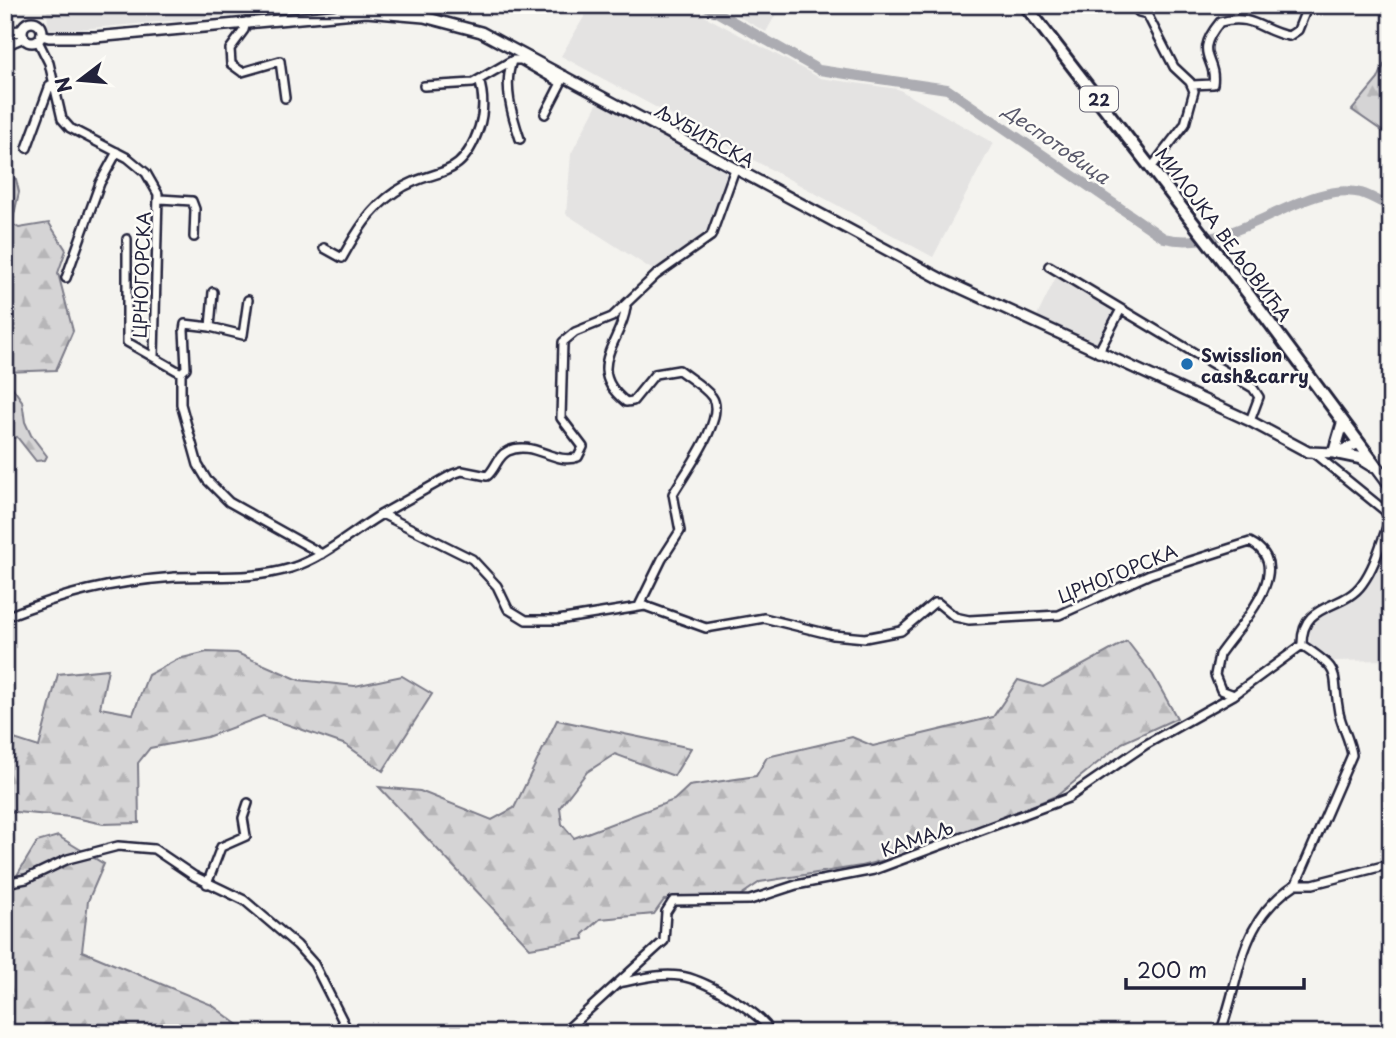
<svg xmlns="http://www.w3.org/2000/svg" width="1396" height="1038" viewBox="0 0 1396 1038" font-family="'Playpen Sans',sans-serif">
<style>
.built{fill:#e4e3e2}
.forest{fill:url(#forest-firs);stroke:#7c7b88;stroke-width:2}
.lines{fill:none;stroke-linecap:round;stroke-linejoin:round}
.river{stroke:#acacb2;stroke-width:10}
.minor-casing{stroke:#22223b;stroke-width:12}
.tertiary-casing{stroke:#22223b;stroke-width:14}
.primary-casing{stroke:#22223b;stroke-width:16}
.minor{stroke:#fdfcf7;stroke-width:7}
.tertiary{stroke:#fdfcf7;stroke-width:9}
.primary{stroke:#fdfcf7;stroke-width:10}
.poi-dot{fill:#1f6fb2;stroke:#fdfcf7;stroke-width:2.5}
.labels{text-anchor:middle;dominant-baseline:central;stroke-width:5;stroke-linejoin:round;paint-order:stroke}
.shield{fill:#fdfcf7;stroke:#646373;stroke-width:2}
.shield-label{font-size:16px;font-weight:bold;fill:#22223b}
.street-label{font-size:18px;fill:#22223b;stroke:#fdfcf7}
.poi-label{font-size:18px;font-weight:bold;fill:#22223b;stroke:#fdfcf7;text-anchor:start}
.water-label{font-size:19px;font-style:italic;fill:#59596b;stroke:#fdfcf7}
</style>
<defs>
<pattern id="forest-firs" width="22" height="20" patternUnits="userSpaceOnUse" patternTransform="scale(1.75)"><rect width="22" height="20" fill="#d5d4d5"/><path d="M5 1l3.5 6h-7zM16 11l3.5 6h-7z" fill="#b7b6b8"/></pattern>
</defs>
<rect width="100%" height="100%" fill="#f4f3ef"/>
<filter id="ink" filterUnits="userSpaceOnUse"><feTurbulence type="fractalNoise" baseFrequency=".0143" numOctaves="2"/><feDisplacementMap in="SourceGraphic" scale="14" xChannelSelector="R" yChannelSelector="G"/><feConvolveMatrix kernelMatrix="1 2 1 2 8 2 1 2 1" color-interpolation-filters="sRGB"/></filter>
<g filter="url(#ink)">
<path class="built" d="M47,5H223L224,16L48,32Z
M225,5H373L227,16Z
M591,5H684L820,78L898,89L993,143L933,257L561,56Z
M718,5H781L766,32Z
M598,102L727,171L707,235L653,270L566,214L571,154Z
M1056,277L1115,310L1097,349L1036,318Z
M1391,527V660L1332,661L1310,644L1309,626L1330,608L1357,592Z"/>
<path class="forest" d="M1391,48V137L1352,110L1378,79Z
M9,177L16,179L19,192L12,224L19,228L49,223L66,250L58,273L73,331L56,370L5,372V182Z
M5,377L22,401L25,422L31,435L47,456L45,460L36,461L17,437L5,440Z
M1127,641L1153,675L1177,718L1122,743L1058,795L932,848L861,866L760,882L738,897L664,900L654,914L600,919L583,934L584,939L530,948L379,787L420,791L492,820L514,808L557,720L691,748L674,776L615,754L587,772L560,807L562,824L574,838L674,800L689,786L756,776L767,757L852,737L873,746L993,717L1018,680L1043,687Z
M207,652L237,653L299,680L355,686L402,676L432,694L383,771L346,745L263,716L207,737L150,748L138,763L139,823L103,824L71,817L5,811V736L39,747L58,674L108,669L100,708L133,714L148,675L178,659Z
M58,836L104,864L88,901L82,951L212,1005L249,1033H5V895L37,842Z"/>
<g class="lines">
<path class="river" d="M704,5L819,70L947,89L1164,238C1237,255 1302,179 1361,193C1371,196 1382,203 1391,207"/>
<defs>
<path id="minor" d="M1132,5L1139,12L1147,14L1152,5
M1147,14L1174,67L1190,82L1194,91L1185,124L1151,168
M246,22L244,30L230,49L231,64L242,72L280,61L285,98
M38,41L49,63L62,119L70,128L128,158L146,173L158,194L154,356
M5,46L24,38
M512,61C503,86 512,115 520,139
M1192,85L1213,84C1217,57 1192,56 1220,22C1254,13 1262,32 1289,36L1298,30L1308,5
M424,86L473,83L513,60H521L559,82L565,76
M545,114L562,81
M27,148L50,85
M160,199L192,201L195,209L194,237
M127,239V342L181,373
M324,248L342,258C356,233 370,209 395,192C434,165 460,185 479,128C484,113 484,95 479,80
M1049,266L1253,388L1259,397L1250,421
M66,278L100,183L117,152
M213,292L210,327L185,324L184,330L186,368L181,373V404L198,465L207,480L229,502L322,554
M626,307C622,342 583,368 626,402L633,401L655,374L679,370C689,378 705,387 712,397C727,418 684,474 673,494L680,531L662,559L639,606
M210,327L243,335L248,300
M1098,353L1121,309
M382,514L453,474L462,471L487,476C496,469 497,456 508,451C533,439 555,466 578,457L583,447L561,418L563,342L575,332L612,317L656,275L711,236L735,169
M5,617C66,593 110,582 175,577C215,575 252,580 291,568C325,557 352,532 382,514L472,559L497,586L508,609L526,620H558L645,606L706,628L764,618L833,635L865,638L901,631L934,603H938L955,617L969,620L1059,615L1150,574L1250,542C1299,567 1237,628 1219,655L1215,675L1221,690L1234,695
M5,883L26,879L68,859L118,846L154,849L194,876L244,900L297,945L314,964L349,1033
M207,884L221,847L246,836L243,818L248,803
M1296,884H1313L1391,864
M619,983C639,979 660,973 680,976C704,979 751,1008 766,1025
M563,1033L664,941L666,912L673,901L750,900L796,885L874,870L1068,798L1145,745L1234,695L1302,645
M1220,1033C1242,977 1237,922 1296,884L1352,755C1350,740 1342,727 1339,713C1331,669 1344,673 1302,645C1301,601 1343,611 1362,584C1376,565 1382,539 1390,519L1384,510L1315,454"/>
<path id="tertiary" d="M22 32a10 10 0 1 1 20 0a10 10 0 1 1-20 0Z
M5,32L22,31
M42,35L49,37H95L366,12L424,17L481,32L943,280L1250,421L1308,452L1336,453L1359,443"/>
<path id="primary" d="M1025,5L1249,295L1391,486
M1335,449L1343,422
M1336,453L1360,458L1373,466"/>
</defs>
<use href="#minor" class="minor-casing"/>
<use href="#tertiary" class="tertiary-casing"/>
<use href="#primary" class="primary-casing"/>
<use href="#minor" class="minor"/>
<use href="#tertiary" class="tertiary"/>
<use href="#primary" class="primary"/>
</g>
</g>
<circle class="poi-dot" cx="1187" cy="364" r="7"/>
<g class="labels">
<rect class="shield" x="1080" y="86.5" width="38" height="25" rx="5"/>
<g class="shield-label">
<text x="1099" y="99">22</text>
</g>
<g class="street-label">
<text transform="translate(705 135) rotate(29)">ЉУБИЋСКА</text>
<text transform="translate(1224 234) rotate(53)">МИЛОЈКА ВЕЉОВИЋА</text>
<text transform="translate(141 275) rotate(-88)">ЦРНОГОРСКА</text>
<text transform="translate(1117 573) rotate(-22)">ЦРНОГОРСКА</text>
<text transform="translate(917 838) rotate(-19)">КАМАЉ</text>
</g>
<g class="poi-label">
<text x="1201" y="354">Swisslion<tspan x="1201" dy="21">cash&amp;carry</tspan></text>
</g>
<g class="water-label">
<text transform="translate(1057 143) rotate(35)">Деспотовица</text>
</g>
</g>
<rect width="1396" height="1038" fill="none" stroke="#fdfcf7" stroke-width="28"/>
<rect x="14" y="14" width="1368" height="1010" fill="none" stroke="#22223b" stroke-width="2.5" filter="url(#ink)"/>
<g transform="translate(80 80) rotate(254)" stroke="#fdfcf7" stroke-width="5" paint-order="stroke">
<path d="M0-5L12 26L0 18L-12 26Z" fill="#22223b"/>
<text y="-10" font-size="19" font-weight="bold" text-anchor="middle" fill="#22223b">N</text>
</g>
<path d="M1126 978v10h178v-10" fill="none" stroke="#22223b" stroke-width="3.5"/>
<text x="1137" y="978" font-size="21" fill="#22223b" stroke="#fdfcf7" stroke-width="5" paint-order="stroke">200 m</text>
</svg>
